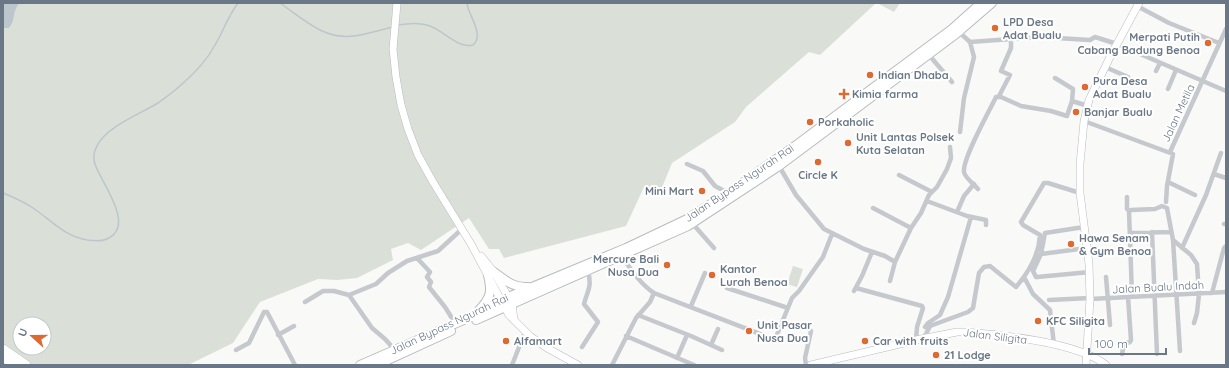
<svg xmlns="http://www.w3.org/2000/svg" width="1229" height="368" viewBox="0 0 1229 368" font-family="Quicksand,sans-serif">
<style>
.green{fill:#dae0d8;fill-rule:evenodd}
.water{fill:#bdc6cc}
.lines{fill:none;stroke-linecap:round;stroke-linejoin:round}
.stream{stroke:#bdc6cc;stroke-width:1.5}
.secondary-casing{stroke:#b7bcc0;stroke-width:8}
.trunk-casing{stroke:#b8bbbe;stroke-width:10}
.motorway-casing{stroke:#b8bbbe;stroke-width:10}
.minor{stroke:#c5c8cc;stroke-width:4.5}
.secondary{stroke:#fff;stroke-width:7}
.trunk{stroke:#fff;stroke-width:8}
.motorway{stroke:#fff;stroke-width:9}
.poi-dot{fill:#dd6a32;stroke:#fff;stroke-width:1.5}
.labels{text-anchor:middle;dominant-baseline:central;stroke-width:4;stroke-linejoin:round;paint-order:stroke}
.poi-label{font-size:11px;font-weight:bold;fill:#697786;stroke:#fff;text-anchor:start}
.street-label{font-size:11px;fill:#697786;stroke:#fff}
</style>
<rect width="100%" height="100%" fill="#f9f9f7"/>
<path class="green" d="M20,3H876L820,55L809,52L746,107L735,122L672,163L661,190L644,187L626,226L504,258L499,249H489L469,218L421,250L408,243L391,249L393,260L357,278L337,280L318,279L260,302L233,343L188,365H3V28H9C16,21 12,10 20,3ZM20,324H44V348H20Z
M877,3H900L894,12Z
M793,266L803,269L797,287L787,284Z"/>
<path class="water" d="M3,3H20C12,10 16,21 9,28H3Z"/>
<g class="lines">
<path class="stream" d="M280,3C303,19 324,40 354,36C367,34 380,30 393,27
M398,25C409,23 420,22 430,26C444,31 458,49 473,45C485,35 468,15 467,3
M3,193C13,197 24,202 33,208C51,220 64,236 87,240C94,241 101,242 107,239C137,226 100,181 95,164C93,158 94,151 97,146C106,127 140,114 158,103C166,97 175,91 182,84C195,73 207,60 215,45C223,32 228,16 238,3"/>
<defs>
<path id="secondary" d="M397,3L393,49L396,77L401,105L408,129L418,155L433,182L471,244L509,315L530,336L547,348L578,365
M481,256L494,272L512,304L514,320
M811,365L921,339L957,332H965C1002,335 1077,342 1106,365
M1086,365L1090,299L1089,264L1080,193V164L1084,121L1089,100L1110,57L1139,3"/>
<path id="trunk" d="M494,272C505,280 513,288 528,287
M479,310C491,298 492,291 488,275
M476,320L688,226L779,166L956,34L992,3
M360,365L475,315L508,297L626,248L687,219L728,193L799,143L952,29L981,3
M377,365L451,331"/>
<path id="motorway" d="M3,349L26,365
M3,357L15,365"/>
</defs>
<use href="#secondary" class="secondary-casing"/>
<use href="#trunk" class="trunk-casing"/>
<use href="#motorway" class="motorway-casing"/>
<path class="minor" d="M1137,6L1169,23L1219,43
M959,32L970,42L974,57L964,98L960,132
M970,42L1040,37L1090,40L1095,37L1117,44L1226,91
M929,55L952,82
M1105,67L1128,77
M1156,71L1160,63
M1055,78L1073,89L1072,101L1088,106
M1168,89L1176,70
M999,96L1010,75L1001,71L1011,48V39
M1084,121L1173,154L1167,186L1166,202
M1170,152L1226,29
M687,164L703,171L715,186L728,193
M779,166L796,195L824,229L864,249L885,256L895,262
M1214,174L1226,178
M899,175L932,192
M1168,182L1195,195
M978,189C974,184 965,178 964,172C962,159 990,110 996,97H1001L1021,106L1051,111L1067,116L1072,101
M1127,197V209L1129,211
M927,201L967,216L986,220V225
M873,208L911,228
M957,212L964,196L974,184
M692,223L714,248
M1224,224H1226
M1084,227L1045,233L1041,254L1033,271L1036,277H1037L1090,272
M1152,232L1157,354
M1130,233L1171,232
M1173,240L1180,351
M1182,248L1206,195L1221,153
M1041,254L1087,248
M623,255C627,267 643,286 654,293L773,339L776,337L792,298L799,291L823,257L832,234
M417,258L430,272L427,277L431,282L429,287L445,307L455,323
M1024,277L1033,294L1050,310L1054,345
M1106,277L1110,325
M890,281L895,262L911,228L921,213L929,195L937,187L947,169L951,158L950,147
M727,288L788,308
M856,288L922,306L923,308L917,327L916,340
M854,291L862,276L872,252
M1212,293L1224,248L1226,246
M349,295L372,328L385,339L394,349
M1132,296L1129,211L1131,210L1155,209L1162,206L1167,208L1173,240L1191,255L1197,264L1199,294L1197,313L1194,323
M1090,299L1226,292
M1049,300L1090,298
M305,302L323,291H334L349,295L376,284L388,273L407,261L438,251L462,229
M691,306L705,273
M638,315L691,336L722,350
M925,327L928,323L940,315L948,297L971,217
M278,335L294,326
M626,336L694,365
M924,338L930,326L968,312L973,308L979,273L984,267L990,266L1016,287C1029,272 1039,255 1040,235L1023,225L1021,222L1044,183H1048L1080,193
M711,345L718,329
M582,347L598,322L584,304C588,289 592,288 588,270
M236,350L249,343L264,312H267L295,365
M1122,354L1124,344L1130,342L1131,340L1128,297
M677,358L687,335
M512,365L525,332
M612,365L636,318L650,302L654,293
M806,365L805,358L811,331"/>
<use href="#secondary" class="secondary"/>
<use href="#trunk" class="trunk"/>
<use href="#motorway" class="motorway"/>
</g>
<g class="poi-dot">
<circle cx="995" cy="28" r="4"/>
<circle cx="1208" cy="43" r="4"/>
<circle cx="870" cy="75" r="4"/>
<circle cx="1085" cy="87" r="4"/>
<path d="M842 88h4v4h4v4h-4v4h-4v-4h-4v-4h4z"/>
<circle cx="1076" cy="112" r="4"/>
<circle cx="810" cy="122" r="4"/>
<circle cx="848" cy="143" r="4"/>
<circle cx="818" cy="162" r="4"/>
<circle cx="702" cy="191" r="4"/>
<circle cx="1071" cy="244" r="4"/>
<circle cx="667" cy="265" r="4"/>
<circle cx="712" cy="275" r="4"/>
<circle cx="1038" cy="321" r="4"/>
<circle cx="749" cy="331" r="4"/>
<circle cx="506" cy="341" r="4"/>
<circle cx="865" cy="341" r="4"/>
<circle cx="936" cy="355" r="4"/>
</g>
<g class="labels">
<g class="poi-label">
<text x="1003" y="22">LPD Desa<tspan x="1003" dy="13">Adat Bualu</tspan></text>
<text x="1200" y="37" text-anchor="end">Merpati Putih<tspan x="1200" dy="13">Cabang Badung Benoa</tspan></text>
<text x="878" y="75">Indian Dhaba</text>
<text x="1093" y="81">Pura Desa<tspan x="1093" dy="13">Adat Bualu</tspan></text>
<text x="852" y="94">Kimia farma</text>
<text x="1084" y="112">Banjar Bualu</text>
<text x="818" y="122">Porkaholic</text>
<text x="856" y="137">Unit Lantas Polsek<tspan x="856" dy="13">Kuta Selatan</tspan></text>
<text x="818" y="175" text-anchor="middle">Circle K</text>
<text x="694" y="191" text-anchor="end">Mini Mart</text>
<text x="1079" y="238">Hawa Senam<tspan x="1079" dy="13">&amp; Gym Benoa</tspan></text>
<text x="659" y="259" text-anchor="end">Mercure Bali<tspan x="659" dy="13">Nusa Dua</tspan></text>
<text x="720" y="269">Kantor<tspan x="720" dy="13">Lurah Benoa</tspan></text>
<text x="1046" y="321">KFC Siligita</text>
<text x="757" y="325">Unit Pasar<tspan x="757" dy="13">Nusa Dua</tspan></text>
<text x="514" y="341">Alfamart</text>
<text x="873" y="341">Car with fruits</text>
<text x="944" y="355">21 Lodge</text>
</g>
<g class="street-label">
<text transform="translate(1178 113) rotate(-65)">Jalan Metila</text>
<text transform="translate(739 183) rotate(-34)">Jalan Bypass Ngurah Rai</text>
<text transform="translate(1158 287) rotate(-3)">Jalan Bualu Indah</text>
<text transform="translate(449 324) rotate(-25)">Jalan Bypass Ngurah Rai</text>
<text transform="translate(995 336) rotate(7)">Jalan Siligita</text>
</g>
</g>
<rect width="1229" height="368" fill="none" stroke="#697786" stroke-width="8"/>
<g transform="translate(32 336) rotate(291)"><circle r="19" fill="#ffffff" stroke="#c3c9cf"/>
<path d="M0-3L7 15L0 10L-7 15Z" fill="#dd6a32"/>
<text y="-6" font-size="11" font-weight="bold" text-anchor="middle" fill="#697786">U</text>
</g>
<path d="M1089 348v6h77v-6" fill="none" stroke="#697786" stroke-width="2"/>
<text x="1095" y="348" font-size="12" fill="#697786" stroke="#ffffff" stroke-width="3" paint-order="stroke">100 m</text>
</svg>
